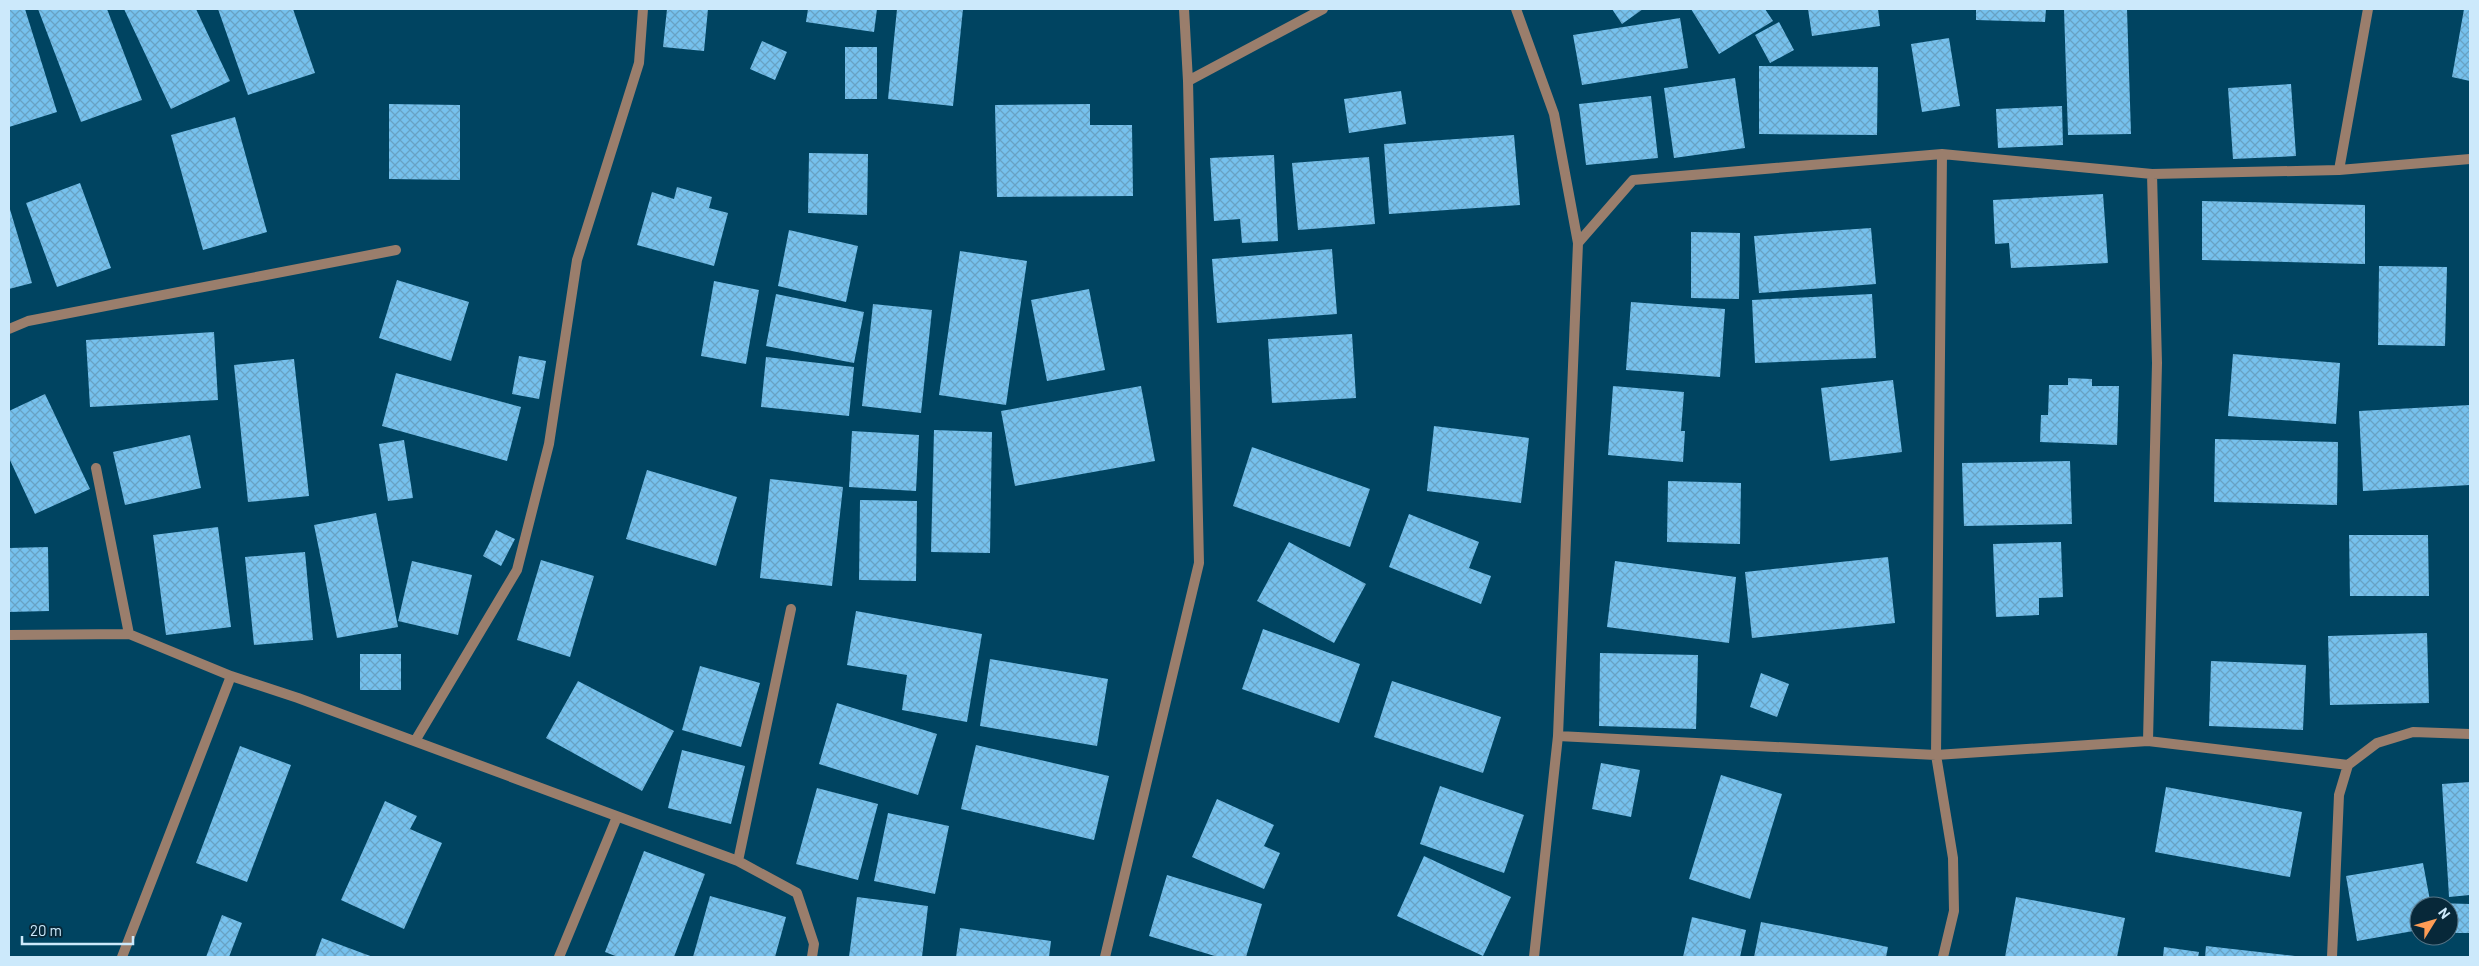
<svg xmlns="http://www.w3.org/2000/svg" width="2479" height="966" viewBox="0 0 2479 966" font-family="Barlow,sans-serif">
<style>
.building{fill:url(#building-cross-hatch)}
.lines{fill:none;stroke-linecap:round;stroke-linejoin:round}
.street{stroke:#9a7e6c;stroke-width:10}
</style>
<defs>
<pattern id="building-cross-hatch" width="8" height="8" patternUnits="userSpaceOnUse" patternTransform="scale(1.25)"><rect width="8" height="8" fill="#76c1ed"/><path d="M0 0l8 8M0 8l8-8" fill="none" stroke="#68a2c4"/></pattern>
</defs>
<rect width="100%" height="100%" fill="#004461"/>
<path class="building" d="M9,9H25L57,112L9,127Z
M38,9H107L142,100L81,122Z
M124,9H196L230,81L171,109Z
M218,9H293L315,73L248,95Z
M667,9H708L704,51L663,47Z
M808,9H877L874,32L806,22Z
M897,9H963L953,106L888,99Z
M1612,9H1643L1622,24Z
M1691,9H1765L1773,21L1719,54Z
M1808,9H1878L1880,26L1812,36Z
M1976,9H2046L2045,22L1976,20Z
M2064,9H2127L2131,134L2068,135Z
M2464,9H2470V81L2452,77Z
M1680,18L1688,68L1582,85L1573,35Z
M1779,22L1794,50L1770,63L1755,35Z
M1949,38L1960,106L1922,112L1911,44Z
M762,41L787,52L775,80L750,69Z
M845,47H877V99H845Z
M1759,66L1878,67L1877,135L1759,134Z
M1735,78L1745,148L1674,158L1664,88Z
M2291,84L2296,156L2233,159L2228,88Z
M1401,91L1406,124L1349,133L1344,99Z
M1651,96L1658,158L1586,165L1579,104Z
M389,104L460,105V180L389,179Z
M1090,104V125H1132L1133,196L997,197L995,105Z
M2062,106L2063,145L1998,148L1996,109Z
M235,117L267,232L203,250L171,135Z
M1514,135L1520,205L1389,214L1384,144Z
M809,153L868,154L867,215L808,213Z
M1274,155L1278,241L1242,243L1240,219L1214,221L1210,158Z
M1369,157L1375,224L1298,230L1292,163Z
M80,183L111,268L57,287L26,203Z
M677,187L712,197L709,208L728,213L714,266L637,245L652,192L674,199Z
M2103,194L2108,263L2011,268L2009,243L1995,244L1993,200Z
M2202,201L2365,205V264L2202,260Z
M9,206L32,283L9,289Z
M1871,228L1876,284L1759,293L1754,236Z
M789,230L858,246L846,302L778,286Z
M1691,232L1740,233L1739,299L1691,298Z
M1332,249L1337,314L1217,323L1212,259Z
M960,251L1027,261L1006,405L939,395Z
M2379,266L2447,267L2445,346L2378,345Z
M397,280L469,302L451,361L379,338Z
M714,281L759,290L746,364L701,356Z
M1089,289L1105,370L1047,381L1031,300Z
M776,294L864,312L854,363L766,346Z
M1872,294L1876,358L1755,363L1752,300Z
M1631,302L1725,309L1720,377L1626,370Z
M873,304L932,310L921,413L862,406Z
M214,332L218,400L90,407L86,340Z
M1352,334L1356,398L1272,403L1268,339Z
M2233,354L2340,363L2336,424L2228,416Z
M519,356L546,361L539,399L512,394Z
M766,357L854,367L849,416L761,407Z
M294,359L309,496L248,502L234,365Z
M396,373L521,407L507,461L382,426Z
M2068,378L2092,379V386H2119L2117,445L2040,442L2041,415H2048L2049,385H2068Z
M1893,380L1902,452L1830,461L1821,388Z
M1141,386L1155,461L1015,486L1001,411Z
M1613,386L1684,392L1681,431H1685L1683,462L1608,455Z
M45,394L90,489L35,514L9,458V411Z
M2470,405V485L2363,491L2359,411Z
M1434,426L1529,438L1521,503L1427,491Z
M934,430L992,432L990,553L931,552Z
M852,431L919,435L916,491L849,487Z
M190,435L201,488L125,505L113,452Z
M2215,439L2338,442L2337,505L2214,502Z
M404,440L413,498L388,501L379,444Z
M1252,447L1370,489L1350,547L1233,506Z
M2070,461L2072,524L1964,526L1962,463Z
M647,470L737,497L716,566L626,539Z
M770,479L843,487L832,586L760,578Z
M1668,481L1741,483L1740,544L1667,542Z
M860,500L917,501L916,581L859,580Z
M376,513L398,627L337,638L314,525Z
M1409,514L1479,542L1469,568L1491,576L1481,604L1389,567Z
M218,527L231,627L166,635L153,535Z
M496,530L515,539L501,566L483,556Z
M2349,535H2428L2429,596H2350Z
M1289,542L1366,584L1334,643L1257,601Z
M2061,542L2063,597L2039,598V615L1996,617L1993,544Z
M48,547L49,611L9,612V548Z
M305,552L313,640L254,645L245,557Z
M1888,557L1895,623L1752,638L1745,572Z
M541,560L594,576L570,657L517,640Z
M412,561L472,575L458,635L398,621Z
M1615,561L1736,577L1729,643L1607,627Z
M856,611L982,634L967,722L902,710L907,675L847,665Z
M1263,629L1360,664L1339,723L1242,689Z
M2427,633L2429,703L2330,705L2328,636Z
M1600,653L1698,655L1696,729L1599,726Z
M360,654H401V690H360Z
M990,659L1108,679L1097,746L980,726Z
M2211,661L2306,665L2303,730L2209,726Z
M700,666L760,683L741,747L682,730Z
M1761,673L1789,684L1777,717L1750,707Z
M578,681L674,731L642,791L546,738Z
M1392,681L1501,717L1483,773L1374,737Z
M837,703L937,734L918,795L819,764Z
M976,745L1109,776L1094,840L961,809Z
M240,746L291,765L247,882L196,863Z
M682,750L745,766L731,824L668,808Z
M1601,763L1640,770L1631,817L1592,809Z
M1721,775L1782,794L1750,899L1689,879Z
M2470,782V895L2449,897L2442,784Z
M1440,786L1524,815L1504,873L1420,844Z
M2166,787L2302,812L2290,877L2155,852Z
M817,788L878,804L858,880L796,864Z
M1217,799L1274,825L1264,846L1280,853L1264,889L1192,857Z
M385,801L417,816L410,829L442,843L404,929L341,900Z
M888,813L949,826L935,894L874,881Z
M644,851L705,874L674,957H618L605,952Z
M1424,856L1511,897L1483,956L1397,916Z
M2423,863L2431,906H2419V930L2357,941L2346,876Z
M1167,875L1262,904L1246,957H1218L1149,936Z
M710,896L786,917L775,957H693Z
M857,897L928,906L922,957H849Z
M2016,897L2125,918L2117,957H2005Z
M2436,903L2470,904V933H2449V906H2436Z
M222,915L242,923L229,957H206Z
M1692,917L1746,930L1740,957H1683Z
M1761,922L1888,947L1886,957H1754Z
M960,928L1051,941L1049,957H956Z
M322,938L373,957H315Z
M2206,946L2295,956L2294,957H2205Z
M2164,947L2199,952L2198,957H2163Z"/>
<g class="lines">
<path class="street" d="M1516,9L1554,114L1578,243
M1188,81L1323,9
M1942,154L1936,755L1953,858L1954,911L1943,957
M2339,170L2368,9
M9,329L28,321L396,250
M96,468L129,634
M9,635L129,634L231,676L298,698L738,861L797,893L814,944L812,957
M1558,736L1936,755L2148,741L2348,765
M415,741L517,570L549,444L577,260L639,63L643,9
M2148,741L2157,363L2152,174
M738,861L791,609
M122,957L231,676
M559,957L617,817
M1105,957L1199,563L1188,81L1184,9
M1534,957L1558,736L1578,243L1633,180L1942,154L2152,174L2339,170L2470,159
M2332,957L2339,795L2348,765L2377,743L2413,732L2470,734"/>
</g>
<rect width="2479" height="966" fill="none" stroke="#cce9fb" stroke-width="20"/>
<g transform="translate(2434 921) rotate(53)"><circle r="24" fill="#072839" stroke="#567587"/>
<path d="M0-4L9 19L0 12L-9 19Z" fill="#fd9c55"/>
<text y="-8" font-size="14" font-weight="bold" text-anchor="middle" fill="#cce9fb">N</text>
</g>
<path d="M22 936v8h111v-8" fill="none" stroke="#cce9fb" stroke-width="2.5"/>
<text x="30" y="936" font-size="15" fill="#cce9fb" stroke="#072839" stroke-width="4" paint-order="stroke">20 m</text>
</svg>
